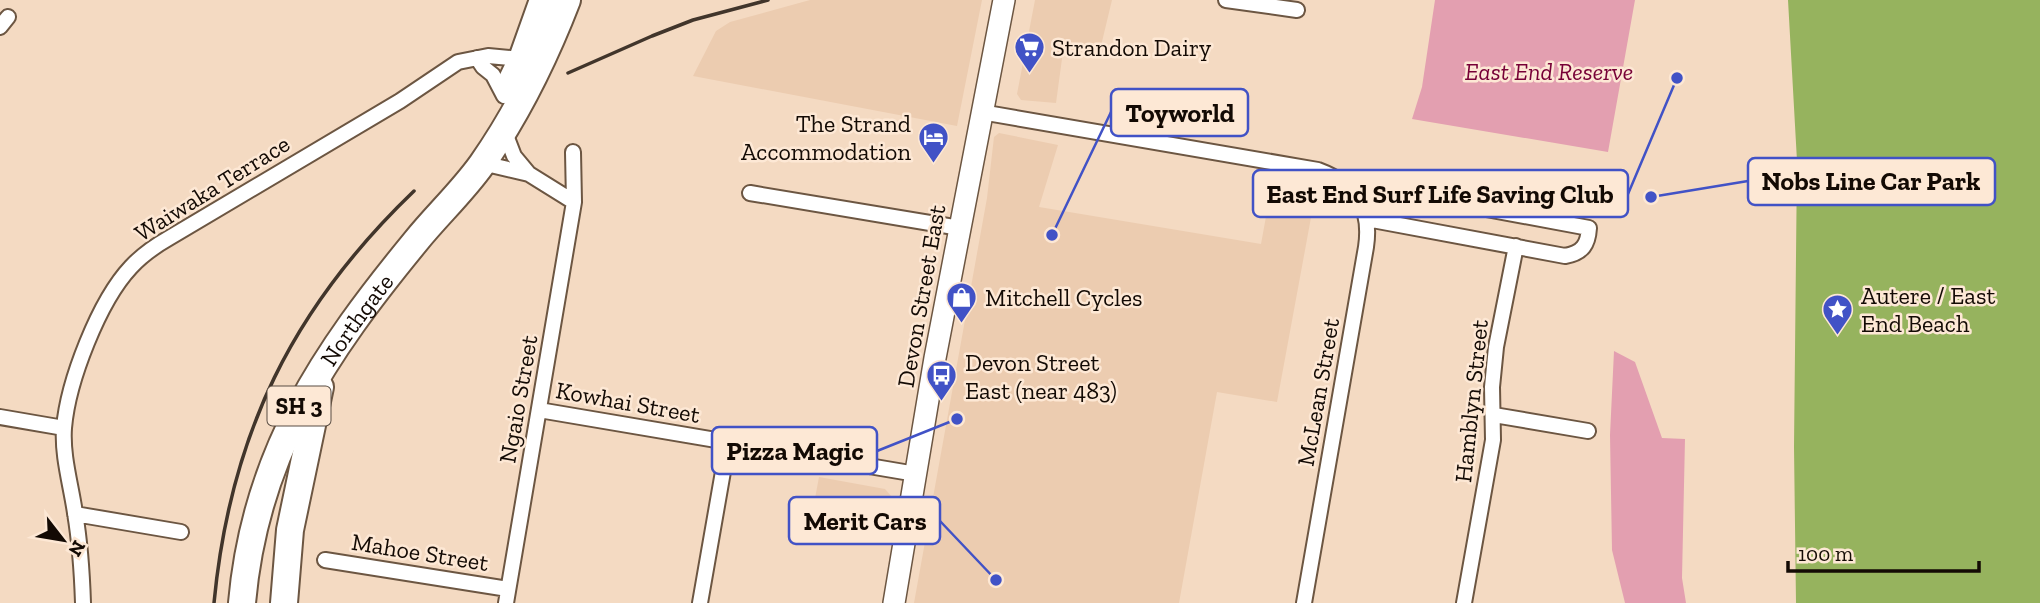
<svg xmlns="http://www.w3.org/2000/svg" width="2040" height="603" viewBox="0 0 2040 603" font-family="'Zilla Slab',serif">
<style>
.built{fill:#ecccb0}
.green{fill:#e39fb0}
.water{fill:#96b35e}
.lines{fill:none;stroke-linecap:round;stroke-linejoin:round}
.street-casing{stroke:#6c5642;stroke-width:18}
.secondary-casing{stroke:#6c5642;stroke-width:24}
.highway-casing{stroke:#6c5642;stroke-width:30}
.street{stroke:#fff;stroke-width:14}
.secondary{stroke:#fff;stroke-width:21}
.highway{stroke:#fff;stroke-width:26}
.rail{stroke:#41352b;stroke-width:3.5}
.labels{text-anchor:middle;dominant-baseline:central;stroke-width:5;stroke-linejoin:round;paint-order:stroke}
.shield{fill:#fde8d5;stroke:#594d43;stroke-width:2}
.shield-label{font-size:23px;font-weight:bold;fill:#130a04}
.poi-label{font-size:24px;fill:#130a04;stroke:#fde8d5;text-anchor:start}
.park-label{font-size:24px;font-style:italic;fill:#770037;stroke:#fde8d5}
.street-label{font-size:24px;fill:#130a04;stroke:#fde8d5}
.leader{fill:none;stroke:#4152c6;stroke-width:2.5}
.callout-dot{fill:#4152c6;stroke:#fde8d5;stroke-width:2.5}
.callout{fill:#fde8d5;stroke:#4152c6;stroke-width:2.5}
.callout-label{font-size:26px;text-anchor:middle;font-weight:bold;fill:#130a04}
</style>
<rect width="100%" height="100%" fill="#f4dac2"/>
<path class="built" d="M810,0H982L957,126L693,76L716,31L730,22Z
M1035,0H1112L1100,50L1064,44L1056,103L1021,100L1017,94Z
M999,133L1058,145L1039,207L1261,244L1273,178L1317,185L1277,402L1217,392L1179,603H914L987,198L994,137Z
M819,477L885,489L892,497L885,536L810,525Z"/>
<path class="green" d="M1435,0H1635L1608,152L1412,119L1422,87Z
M1614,351L1635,362L1662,438L1685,439L1682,578L1686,603H1625L1612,550L1610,435Z"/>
<path class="water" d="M1788,0H2040V603H1796L1794,447L1797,161Z"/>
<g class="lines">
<defs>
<path id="street" d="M1226,0L1297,10
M0,27L8,17
M477,58L483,67L493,75L504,96
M981,112L1318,170C1355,184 1372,206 1366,247L1304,603
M504,130L514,156L529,174
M482,163L529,174L574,202
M1354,191L1384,190L1589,228C1588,244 1583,253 1565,256L1367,219
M750,193L960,228
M539,410L916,474
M1494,415L1588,431
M0,417L64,428
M75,514L181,532
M325,560L508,589
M83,603C82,572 80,543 75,513C71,485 62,456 64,428C68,381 99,301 131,267C142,255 155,246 169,238L400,101L458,62L488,56L522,59
M506,603L574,202L573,152
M700,603L728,443
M1464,603L1493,440L1492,387L1496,347L1516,246"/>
<path id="secondary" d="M894,603L935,358L1004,0"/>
<g id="highway">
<path d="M510,84L522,59L543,0"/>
<path id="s1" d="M242,603C255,454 324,353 416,241C437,215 462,192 482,164C517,114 545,57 567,0"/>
<path d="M284,603L290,530L320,387"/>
</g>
</defs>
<use href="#street" class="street-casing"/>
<use href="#secondary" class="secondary-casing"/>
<use href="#highway" class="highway-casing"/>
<use href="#street" class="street"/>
<use href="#secondary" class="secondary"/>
<use href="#highway" class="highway"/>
<path class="rail" d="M568,73L652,36L693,20L768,0
M214,603C230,435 292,308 414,191"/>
</g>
<defs>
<symbol id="supermarket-pin" viewBox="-11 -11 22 30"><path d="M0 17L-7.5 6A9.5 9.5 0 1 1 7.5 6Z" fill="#4152c6" stroke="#fde8d5"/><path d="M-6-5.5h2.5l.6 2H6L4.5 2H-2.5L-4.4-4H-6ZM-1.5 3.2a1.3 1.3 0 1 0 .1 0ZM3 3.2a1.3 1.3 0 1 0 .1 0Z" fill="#fff"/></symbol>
<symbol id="hotel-pin" viewBox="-11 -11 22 30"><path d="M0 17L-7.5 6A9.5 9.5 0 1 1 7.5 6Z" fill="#4152c6" stroke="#fde8d5"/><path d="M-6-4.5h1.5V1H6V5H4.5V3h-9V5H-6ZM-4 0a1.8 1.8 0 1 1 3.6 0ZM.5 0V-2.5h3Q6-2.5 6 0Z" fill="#fff"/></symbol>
<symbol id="shop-pin" viewBox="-11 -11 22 30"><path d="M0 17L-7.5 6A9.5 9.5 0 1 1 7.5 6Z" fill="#4152c6" stroke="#fde8d5"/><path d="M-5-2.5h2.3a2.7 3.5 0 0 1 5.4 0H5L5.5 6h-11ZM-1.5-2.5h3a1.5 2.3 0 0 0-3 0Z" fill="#fff"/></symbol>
<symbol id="sight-pin" viewBox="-11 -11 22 30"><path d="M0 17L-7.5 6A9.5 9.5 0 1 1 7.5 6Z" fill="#4152c6" stroke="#fde8d5"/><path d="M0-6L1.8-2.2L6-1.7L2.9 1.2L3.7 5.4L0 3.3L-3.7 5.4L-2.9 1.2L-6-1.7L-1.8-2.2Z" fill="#fff"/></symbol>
<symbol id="bus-pin" viewBox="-11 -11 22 30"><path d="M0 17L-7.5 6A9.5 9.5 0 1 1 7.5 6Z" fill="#4152c6" stroke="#fde8d5"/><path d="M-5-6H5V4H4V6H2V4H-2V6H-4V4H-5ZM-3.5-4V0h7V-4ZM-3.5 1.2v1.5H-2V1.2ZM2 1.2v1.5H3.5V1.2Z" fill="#fff"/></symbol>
</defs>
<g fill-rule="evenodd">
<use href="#supermarket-pin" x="1012" y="30" width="35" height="47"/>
<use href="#hotel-pin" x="916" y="120" width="35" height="47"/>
<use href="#shop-pin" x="944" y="280" width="35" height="47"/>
<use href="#sight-pin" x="1820" y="292" width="35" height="47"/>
<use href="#bus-pin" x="924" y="358" width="35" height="47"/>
</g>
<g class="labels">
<rect class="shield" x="267.5" y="386.5" width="63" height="39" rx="5"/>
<g class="shield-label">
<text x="299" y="406">SH 3</text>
</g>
<g class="poi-label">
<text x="1052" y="47">Strandon Dairy</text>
<text x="911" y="123" text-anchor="end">The Strand<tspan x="911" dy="28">Accommodation</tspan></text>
<text x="1861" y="295">Autere / East<tspan x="1861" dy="28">End Beach</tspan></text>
<text x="985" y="297">Mitchell Cycles</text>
<text x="965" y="362">Devon Street<tspan x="965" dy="28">East (near 483)</tspan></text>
</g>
<g class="park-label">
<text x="1549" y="71">East End Reserve</text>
</g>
<g class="street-label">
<text transform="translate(212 188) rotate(-32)">Waiwaka Terrace</text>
<text transform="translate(921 296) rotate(-80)">Devon Street East</text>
<text stroke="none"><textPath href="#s1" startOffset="310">Northgate</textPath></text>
<text transform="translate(1318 392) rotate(-80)">McLean Street</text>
<text transform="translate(518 399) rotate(-80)">Ngaio Street</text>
<text transform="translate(1471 401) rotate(-84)">Hamblyn Street</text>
<text transform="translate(628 402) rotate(10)">Kowhai Street</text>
<text transform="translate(420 552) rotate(9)">Mahoe Street</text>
</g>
</g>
<path class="leader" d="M1052 235L1111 112M1651 197L1748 181M1677 78L1628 194M957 419L877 451M996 580L940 521"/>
<g class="callout-dot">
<circle cx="1052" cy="235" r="7"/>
<circle cx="1651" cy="197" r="7"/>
<circle cx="1677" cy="78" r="7"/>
<circle cx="957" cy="419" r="7"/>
<circle cx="996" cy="580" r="7"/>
</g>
<g class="callout">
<rect x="1111" y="89" width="137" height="47" rx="7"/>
<rect x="1748" y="158" width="247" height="47" rx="7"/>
<rect x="1253" y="170" width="375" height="47" rx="7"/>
<rect x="712" y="427" width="165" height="47" rx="7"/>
<rect x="789" y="497" width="151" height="47" rx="7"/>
</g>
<g class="callout-label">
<text x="1180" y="122">Toyworld</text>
<text x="1871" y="190">Nobs Line Car Park</text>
<text x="1440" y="203">East End Surf Life Saving Club</text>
<text x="795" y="460">Pizza Magic</text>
<text x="865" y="530">Merit Cars</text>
</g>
<g transform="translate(63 540) rotate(121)" stroke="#fde8d5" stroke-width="5" paint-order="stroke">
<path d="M0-5L12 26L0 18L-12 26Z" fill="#130a04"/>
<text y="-10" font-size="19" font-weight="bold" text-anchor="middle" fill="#130a04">N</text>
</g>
<path d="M1788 561v10h191v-10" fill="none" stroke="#130a04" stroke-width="3.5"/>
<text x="1798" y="561" font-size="21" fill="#130a04" stroke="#fde8d5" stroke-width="5" paint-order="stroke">100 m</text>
</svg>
